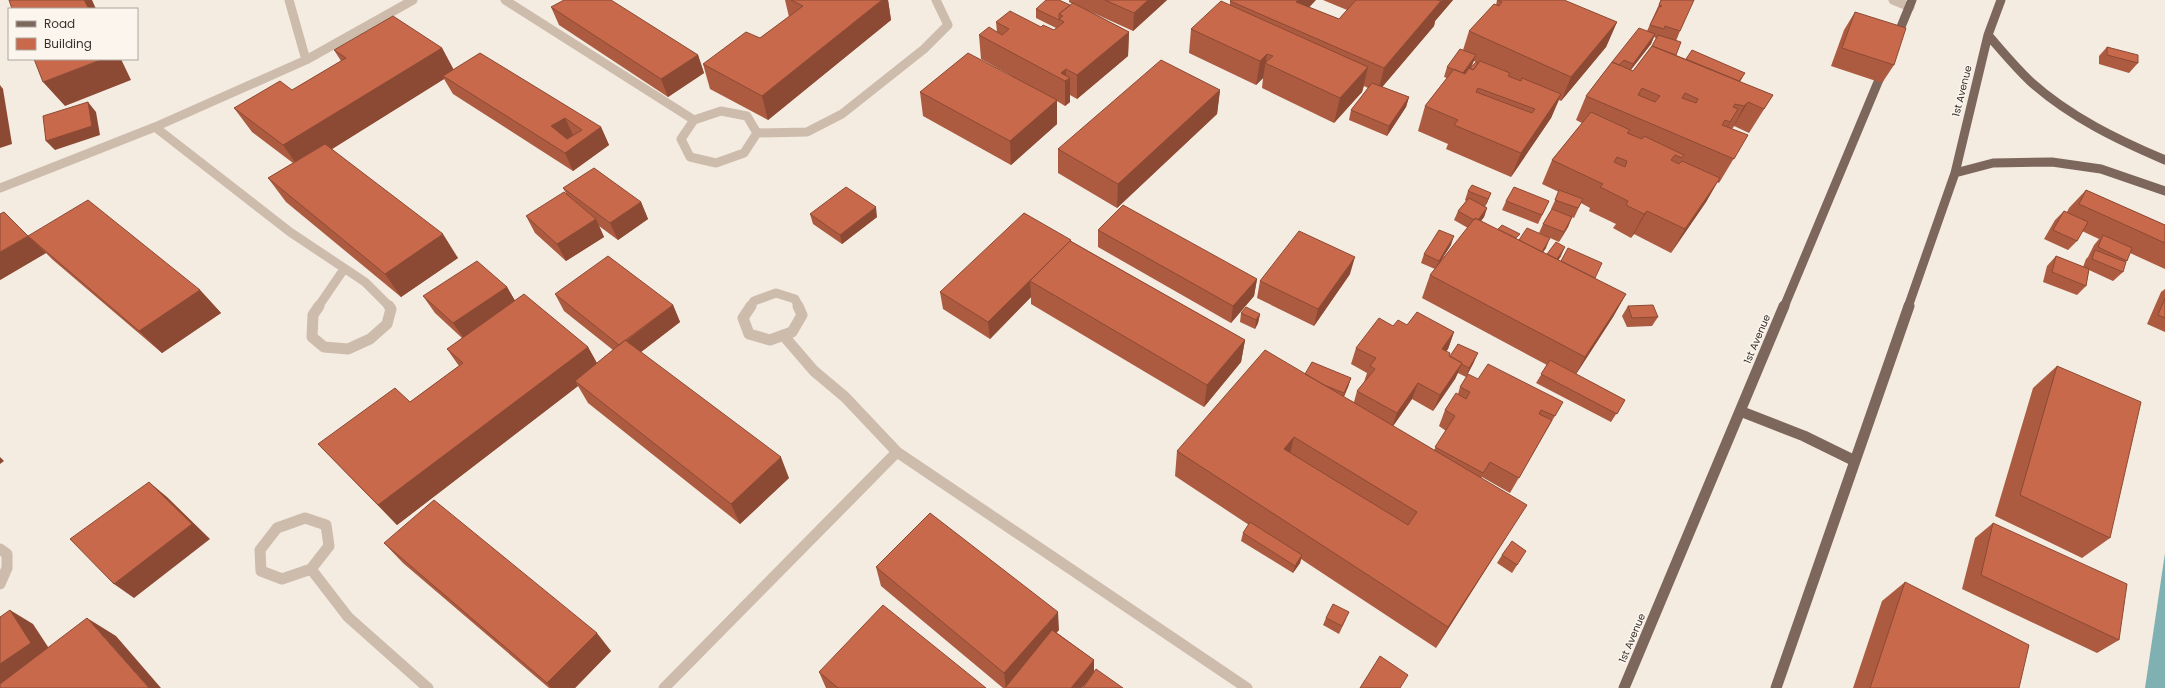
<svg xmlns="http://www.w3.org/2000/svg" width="2165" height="688" viewBox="0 0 2165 688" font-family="Poppins,sans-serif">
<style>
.water{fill:#7fb0b2}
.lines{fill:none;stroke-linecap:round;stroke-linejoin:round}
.minor-far1{stroke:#cdbbac;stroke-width:9}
.minor{stroke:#cdbbac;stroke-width:11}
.major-far1{stroke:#7d675c;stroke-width:9}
.major{stroke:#7d675c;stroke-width:11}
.wall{fill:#ac5a40;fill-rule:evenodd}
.shaded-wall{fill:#8c4a34}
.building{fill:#c8694b;stroke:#8c4a34;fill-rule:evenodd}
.labels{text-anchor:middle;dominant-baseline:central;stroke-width:3;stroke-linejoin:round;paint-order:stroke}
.street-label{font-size:10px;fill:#3b302b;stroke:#fbf5ee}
</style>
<rect width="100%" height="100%" fill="#f4ebe1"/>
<path class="water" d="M2165,553V688H2145Z"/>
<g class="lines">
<path class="minor-far1" d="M289,0L306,60
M505,0L694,120
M1893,0L1910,7
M721,111L747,116L757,133L744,153L716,163L690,157L681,139L694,120Z
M155,127L290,232L365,282L390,307
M757,133L807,132L842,114L924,49L948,25L936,0
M0,188L155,127L306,60L413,0
M318,307L344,269
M750,307L754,301L776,293L795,299L799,307"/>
<path class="minor" d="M319,306L313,315L312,337L324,347L348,349L370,339L387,324L391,309L389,306
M751,306L743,318L749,334L770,340L792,332L802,315L798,306
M783,335L814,371L845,397L897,452L1247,688
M305,518L326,525L329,546L311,569L282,579L261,571L260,550L277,528Z
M0,549L7,554V568L0,584
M311,569L348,617L428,688
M664,688L897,452"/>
<path class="major-far1" d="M1988,35C2002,51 2016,68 2031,82C2070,117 2118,140 2165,160
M1896,39L1912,0
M1955,173L1993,163L2052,162L2101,169L2165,191
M1784,307L1883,70
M1908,307L1955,173L1988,35L2001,0"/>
<path class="major" d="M1740,411L1804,436L1855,461
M1624,688L1784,306
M1776,688L1909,306"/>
</g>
<path class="wall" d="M785,0H888L891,20L768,120L710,89L703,64L760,38L789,17Z
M1069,0H1167L1133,31L1089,11L1129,32L1128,56L1077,99L1070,95V102L1065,106L1057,101V124L1011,165L923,116L920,92L1012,76L981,59L979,35L997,32L996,22L1041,27L1054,30L1056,28L1036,18V9L1070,5L1072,4L1069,2Z
M1323,0H1453L1435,21L1434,26L1382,87L1409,97L1406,107L1387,136L1349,120L1351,110L1368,88L1364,86L1362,92L1334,123L1262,88L1263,78L1256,85L1189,53L1191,29L1230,5V1L1309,7L1339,19L1347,10Z
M1497,0L1617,22L1606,47L1561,101L1559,100L1551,118L1511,177L1446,149L1448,144L1418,131L1425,106L1447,78L1444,77L1447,67L1463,50L1469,31L1496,5ZM1474,61L1476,62L1470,68L1472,65Z
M1661,0L1680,31L1676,41V55L1686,59L1745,73L1740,82L1773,95L1749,133L1734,126L1732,129L1748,135L1719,183L1717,182L1706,202L1671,253L1634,234L1631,238L1613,228L1616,224L1589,211L1590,208L1581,203L1574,218L1572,217L1568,227L1559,242L1539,233L1543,224L1552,209H1551L1559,192L1542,184L1552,160L1582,123L1576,120L1586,96L1612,62L1647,31ZM1654,37L1656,38L1652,46L1633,71L1631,70L1651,44Z
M551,7L698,55L704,73L668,97L559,25Z
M1855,12L1894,65L1882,83L1831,66L1844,30Z
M2107,47L2138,63L2129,73L2099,64V56Z
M442,48L453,69L601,127L609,145L573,171L453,94L444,79L332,149L458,258L401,297L286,202L268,178L293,163L252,132L234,108L292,90L341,61L334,50Z
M1220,90L1217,114L1117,208L1058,173V149Z
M563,188L641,202L648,219L618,240L599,226L604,237L566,261L535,233L526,216L566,193Z
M2086,190L2165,225V269L2130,253L2127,261L2125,262L2123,272L2113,281L2089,270L2086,286L2077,295L2043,282L2047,266L2056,256L2083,267L2086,259L2088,257L2094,245L2099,239L2082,231L2077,241L2068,250L2044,239L2055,220L2064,211L2067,212L2069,208Z
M1468,191L1491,193L1487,203L1485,206L1487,208L1484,217L1481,221L1517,239L1546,248L1543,252L1547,254L1561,256L1558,260L1626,294L1613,317L1576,374L1625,400L1611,422L1536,383L1547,365L1422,298L1430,275L1435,269L1421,263L1424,254L1451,245L1439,263L1468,228L1454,220L1458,211L1466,201L1465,200Z
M1506,201H1549L1538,224L1502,210Z
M810,214L877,217L842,244L813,224Z
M1098,230L1257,279L1254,296L1231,323L1098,247Z
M29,236L200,290L221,313L162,353L53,260L46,253L0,280Z
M1071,240V241L1245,340L1241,362L1204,407L1031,304V297L990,339L943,309L940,292Z
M1350,274L1314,326L1257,298L1260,281Z
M507,287L515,301L588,347L597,363L613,350L564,311L555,294L673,305L680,322L641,352L789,478L740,524L588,403L578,386L397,525L318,444L410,402L459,366L447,349L462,338L435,313L423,296Z
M2165,289V332L2147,324L2161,292Z
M1628,306L1658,317L1652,326L1627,327L1622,316Z
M1241,313L1260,314L1258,323L1255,329L1240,322Z
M1407,325L1454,332L1448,349L1446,351L1449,356L1474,362L1466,377L1458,373L1455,379L1433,411L1412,399L1393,426L1434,450L1446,431L1439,426L1445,410L1458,394L1460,387L1478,379L1563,402L1510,493L1482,477L1481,478L1512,528L1436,648L1301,559L1300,563L1293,573L1241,541L1243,533L1249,525L1175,476L1177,451L1305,374L1351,378L1348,387L1344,397L1354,402L1357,391L1364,382L1367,373L1351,364L1356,348L1393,326Z
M2057,366L2110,538L2082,558L1995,516L2033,388Z
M1993,523L2119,640L2097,653L1962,589L1975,538Z
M384,543L611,651L575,688H549L403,563Z
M1502,555L1521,559L1512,573L1497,563Z
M876,567L1059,630L1056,632L1094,660V673L1082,688H1003L881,586Z
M1905,582L2019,688H1853L1882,601Z
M1326,618L1346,619L1339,634L1323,625Z
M819,672L986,688H826Z"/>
<path class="shaded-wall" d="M84,0H92L96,9H89Z
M882,0H888L891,20L768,120L762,96Z
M1148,0H1167L1133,31L1134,13Z
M1298,0H1316L1292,26L1296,2Z
M1443,0H1453L1435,21L1434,26L1378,92L1384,68L1441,1Z
M1617,22L1606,47L1561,101L1571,77Z
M1129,32L1128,56L1077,99V75Z
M1655,34L1651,44L1628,73L1633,64Z
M442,48L455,72L443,76L444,79L300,169L283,145Z
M1267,54L1263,78L1256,85L1260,61Z
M698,55L704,73L668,97L661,79Z
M1476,55L1472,65L1459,83L1462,73Z
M103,59H121L131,80L65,106L43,82Z
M1368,67L1362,92L1334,123L1340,98Z
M1066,69V80L1070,78V102L1065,106V81L1061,73Z
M0,85L3,89L12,144L0,148Z
M1220,90L1217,114L1117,208L1118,184Z
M1561,94L1551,118L1511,177L1521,153Z
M1409,97L1406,107L1387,136L1389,126Z
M1057,100V124L1011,165L1010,141Z
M88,102L96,112L100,135L55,150L46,141Z
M1748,102L1734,126L1731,131L1744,106Z
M1738,109L1724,133L1716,146L1730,122Z
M565,118L573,135L559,144L551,126Z
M601,127L609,145L573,171L565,153Z
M1720,178L1706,202L1671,253L1685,229Z
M1491,193L1487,203L1484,208L1488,199Z
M641,202L648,219L618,240L610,223Z
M876,207L877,217L842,244L840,235Z
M1487,208L1484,217L1473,231L1477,221Z
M1647,211L1634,234L1631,238L1644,214Z
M1572,217L1568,227L1559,242L1564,232Z
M596,219L604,237L566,261L557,244Z
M443,234L458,258L401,297L385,274Z
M28,236L46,253L0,280V252Z
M1454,236L1451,245L1435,270L1439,261Z
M1550,238L1546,248L1537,261L1542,252Z
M1071,240L1072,257L1030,281L1031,297L990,339L988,322Z
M1565,247L1561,256L1550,273L1554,264Z
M1355,257L1350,274L1314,326L1318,309Z
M1257,279L1254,296L1231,323L1233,306Z
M507,287L517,304L465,340L453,323Z
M200,290L221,313L162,353L139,331Z
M1626,294L1613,317L1573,379L1585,357Z
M673,305L680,322L628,362L620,346Z
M1260,314L1258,323L1255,329L1256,320Z
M1454,332L1448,349L1436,365L1442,349Z
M1245,340L1241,362L1204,407L1207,385Z
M588,347L600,369L575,381L578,386L397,525L378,505Z
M1478,353L1474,362L1466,377L1469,368Z
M1462,363L1455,379L1433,411L1440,395Z
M1351,378L1348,387L1341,402L1344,393Z
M1418,383L1412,399L1391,429L1397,413Z
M1294,437L1288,462L1284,449Z
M0,457L4,461L0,464Z
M781,457L789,478L740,524L731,504Z
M149,482L167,497L210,539L134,598L114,584Z
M1527,505L1512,528L1436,648L1448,627Z
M1302,555L1300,563L1293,573L1295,566Z
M10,610L33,624L54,656L0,688V664Z
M1058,612L1059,630L1008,688H1006L1004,673Z
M87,618L116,636L161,688H149Z
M597,633L611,651L575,688H551L547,683Z
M1094,660V673L1082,688H1071Z"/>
<path class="building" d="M9,0H84L89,9H12Z
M564,0H611L698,55L661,79L551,7Z
M791,0H882L762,96L703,64L746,32L760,38L803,6Z
M1046,0H1059L1070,5L1059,14V20L1036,9Z
M1105,0H1148L1134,13Z
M1231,0H1298L1296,2L1339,19L1356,0H1437L1441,1L1384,68L1230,1Z
M1497,0H1564L1617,22L1571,77L1469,31L1494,4L1499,6L1502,2Z
M1661,0H1694L1680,31L1665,26L1664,29L1650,25L1659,7L1662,6L1659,5Z
M1221,1L1368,67L1340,98L1265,63L1273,56L1267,54L1260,61L1191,29Z
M1073,3L1129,32L1077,75L1066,69L1061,73L1070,78L1065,81L979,35L989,27L1002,35L1009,29L996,22L1010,11L1041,27L1043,25L1054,30L1064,22L1059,19L1063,16L1059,14Z
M1855,12L1906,28L1894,65L1842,48Z
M393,16L442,48L283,145L234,108L280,81L292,90L346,58L334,50Z
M1639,28L1655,34L1633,64L1624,60L1619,65L1612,62Z
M1658,35L1681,42L1676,55L1652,46Z
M1652,46L1773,95L1764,109L1748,102L1744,106L1735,104L1733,107L1738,109L1730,122L1725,120L1722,125L1748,135L1734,159L1586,96L1612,62L1633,71ZM1642,88L1660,96L1655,102L1638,95ZM1685,93L1698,99L1696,103L1682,98Z
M2107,47L2138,55V63L2107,55Z
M1460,49L1476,55L1463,73L1447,67Z
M1692,50L1745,73L1739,81L1686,59Z
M480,53L601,127L565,153L443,76ZM565,118L582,130L567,139L551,126Z
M968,53L1057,100L1010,141L920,92Z
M34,59H103L43,82Z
M1161,60L1220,90L1118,184L1058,149Z
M1480,61L1510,73L1508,76L1521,81L1522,78L1561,94L1521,153L1454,125L1458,120L1425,106L1454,69L1465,74L1469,68L1473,70ZM1478,88L1535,109L1532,113L1476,92Z
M1476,62L1478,63L1473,70L1470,68Z
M1372,83L1409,97L1389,126L1351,110Z
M88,102L92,126L46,141L43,116Z
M1591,112L1630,130L1627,133L1642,139L1644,136L1684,155L1682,158L1675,155L1671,160L1679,164L1682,161L1720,178L1685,229L1647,211L1644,214L1626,205L1628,201L1600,187L1603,184L1552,160ZM1617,157L1627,161L1625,167L1614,162Z
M325,144L443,234L385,274L268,178Z
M594,168L641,202L610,223L563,188Z
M1472,185L1491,193L1488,199L1468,191Z
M846,187L876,207L840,235L810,214Z
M1514,187L1549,201L1542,215L1506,201Z
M1559,190L1583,199L1578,208L1555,200Z
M2086,190L2165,225V243L2079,204Z
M564,192L596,219L557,244L526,216Z
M1469,198L1487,208L1478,220L1475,218L1474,220L1458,211Z
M88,200L200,290L139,331L28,236Z
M1123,205L1257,279L1233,306L1098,230Z
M1552,209L1572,217L1564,232L1543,224Z
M2064,211L2088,222L2077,241L2053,230Z
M4,212L28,236L0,252V214Z
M1024,213L1071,240L988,322L940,292Z
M1475,218L1626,294L1585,357L1430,275Z
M1502,225L1520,234L1516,238L1498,229Z
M1527,228L1550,238L1542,252L1519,240Z
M1439,230L1454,236L1439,261L1424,254Z
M1299,231L1355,257L1318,309L1260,281Z
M2103,235L2132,248L2127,261L2098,247Z
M1070,241L1245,340L1207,385L1030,281Z
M1556,242L1565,247L1557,259L1547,254Z
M1568,248L1602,263L1595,278L1561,261Z
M2095,250L2126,262L2123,272L2092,259Z
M608,256L673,305L619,345L555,294Z
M2056,256L2089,269L2086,286L2052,272Z
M477,261L507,287L453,323L423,296Z
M524,294L588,347L378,505L318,444L395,388L410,402L463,363L447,349Z
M2165,298V318L2158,315Z
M1653,305L1658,317L1632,318L1628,306Z
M1246,307L1260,314L1256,320L1241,313Z
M1417,312L1454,332L1442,349L1450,353L1449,356L1462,363L1440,395L1418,383L1397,413L1357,391L1375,369L1370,366L1376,358L1356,348L1379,318L1393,326L1398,320L1407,325Z
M625,340L781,457L731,504L575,381Z
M1458,344L1478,353L1469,368L1461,364L1462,363L1450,356Z
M1265,350L1527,505L1448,627L1177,451ZM1294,437L1417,512L1408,525L1284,449Z
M1550,360L1625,400L1617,414L1541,374Z
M1312,362L1351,378L1344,393L1324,385L1305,374Z
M1488,364L1563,402L1555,416L1541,410L1539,414L1552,420L1519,478L1490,462L1483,473L1435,447L1455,416L1445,410L1456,393L1466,399L1470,392L1460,387L1468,374L1478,379Z
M2057,366L2141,402L2110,538L2020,495Z
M149,482L192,524L114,584L70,539Z
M434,500L597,633L547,683L384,543Z
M930,513L1058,612L1004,673L876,567Z
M1250,522L1302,555L1295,566L1243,533Z
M1993,523L2127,584L2119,640L1981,575Z
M1512,541L1526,551L1517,565L1502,555Z
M1905,582L2029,645L2019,688H1870Z
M1333,604L1349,612L1342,626L1326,618Z
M883,605L986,688H838L819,672Z
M10,610L31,643L0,664V617Z
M87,618L149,688H0V684Z
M1052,630L1094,660L1071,688H1005Z
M1380,656L1408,675L1400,688H1360Z
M1096,669L1123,688H1083Z"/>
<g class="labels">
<g class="street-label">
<text transform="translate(1962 91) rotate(-76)">1st Avenue</text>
<text transform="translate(1757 339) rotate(-67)">1st Avenue</text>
<text transform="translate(1632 638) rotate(-67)">1st Avenue</text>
</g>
</g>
<rect x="8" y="8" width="130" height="52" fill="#fbf5ee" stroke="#aea6a0"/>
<rect x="16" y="21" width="20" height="6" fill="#7d675c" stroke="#aea6a0"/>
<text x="44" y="28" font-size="12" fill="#3b302b">Road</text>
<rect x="16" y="38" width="20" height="12" fill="#c8694b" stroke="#aea6a0"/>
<text x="44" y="48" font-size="12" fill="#3b302b">Building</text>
</svg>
